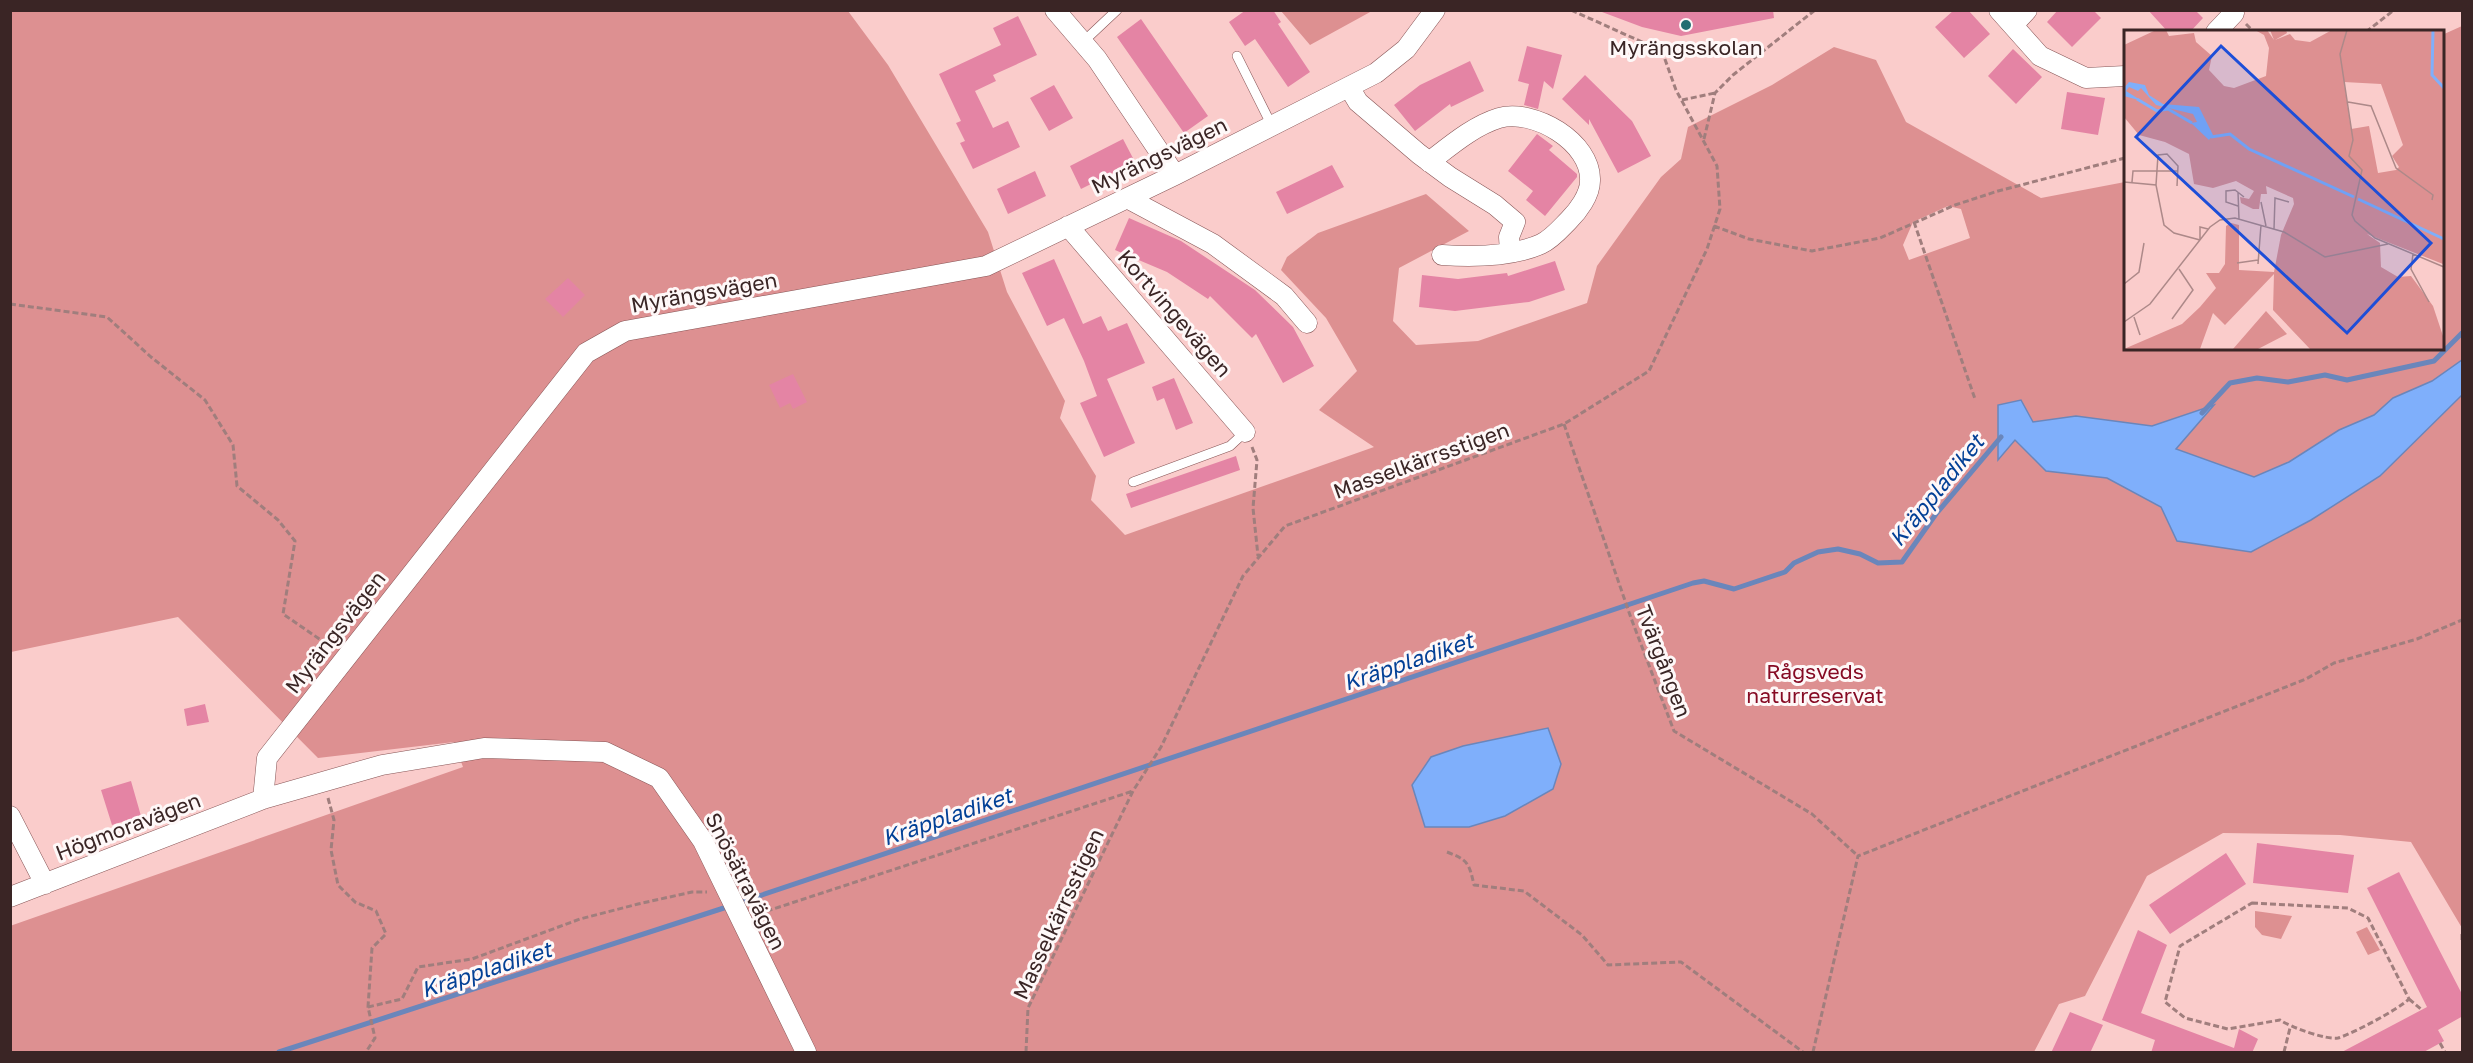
<svg xmlns="http://www.w3.org/2000/svg" width="2473" height="1063" viewBox="0 0 2473 1063" font-family="'Golos Text',sans-serif">
<style>
.green{fill:#dd9091;fill-rule:evenodd}
.water{fill:#7faffb;stroke:#6a86bb;stroke-width:1.5}
.lines{fill:none;stroke-linecap:round;stroke-linejoin:round}
.stream{stroke:#6a86bb;stroke-width:5}
.building{fill:#e484a4}
.lane-casing{stroke:#875556;stroke-width:10}
.street-casing{stroke:#875556;stroke-width:21}
.path{stroke:#a07e7d;stroke-width:3;stroke-dasharray:6 3;stroke-linecap:butt}
.lane{stroke:#fff;stroke-width:9}
.street{stroke:#fff;stroke-width:20}
.poi-dot{fill:#226e71;stroke:#fef8f8;stroke-width:2}
.labels{text-anchor:middle;dominant-baseline:central;stroke-width:6;stroke-linejoin:round;paint-order:stroke}
.poi-label{font-size:21px;fill:#3a2525;stroke:#fef8f8}
.street-label{font-size:21px;fill:#3a2525;stroke:#fef8f8}
.park-label{font-size:21px;fill:#860b24;stroke:#fef8f8}
.water-label{font-size:22px;font-style:italic;fill:#034096;stroke:#fef8f8}
.inset-river{fill:none;stroke:#7faffb;stroke-width:3}
.inset-road{fill:none;stroke:#ad8989;stroke-width:1.5}
.view{fill:#1d4ed8;fill-opacity:0.15;stroke:#1d4ed8;stroke-width:3}
.inset-edge{fill:none;stroke:#3a2525;stroke-width:3}
</style>
<rect width="100%" height="100%" fill="#facccb"/>
<path class="green" d="M11,11H848L888,65L988,232L1007,292L1065,401L1060,418L1096,476L1091,500L1125,535L1374,447L1319,410L1357,371L1326,318L1281,270L1287,257L1318,233L1426,194L1469,231L1399,268L1393,321L1416,345L1478,341L1587,303L1597,266L1661,177L1681,159L1688,127L1772,85L1834,47L1876,60L1906,122L2041,198L2125,182V348H2442V35L2462,26V928L2411,842L2340,835L2223,833L2147,876L2085,996L2059,1004L2034,1052H11L10,926L463,767L454,742L318,758L178,617L11,652ZM1948,206L1961,209L1970,238L1909,260L1903,245L1913,222Z
M1281,11H1372L1310,45Z
M2255,911L2292,916L2281,939L2262,935L2255,927Z
M2367,927L2380,950L2368,955L2356,932Z"/>
<path class="water" d="M2462,360V395L2380,476L2311,520L2251,552L2177,541L2161,507L2107,478L2046,471L2015,440L1998,460V405L2021,400L2033,422L2076,416L2152,426L2214,405L2176,449L2254,477L2289,462L2339,430L2374,415L2393,398L2432,381Z
M1548,728L1561,764L1553,789L1505,816L1469,827H1425L1412,785L1431,757L1463,746Z"/>
<g class="lines">
<path class="stream" d="M2202,413L2230,383L2257,378L2288,382L2325,375L2347,380L2434,361L2462,333
M738,903L1693,583L1704,581L1734,589L1785,572L1794,563L1818,552L1838,549L1860,554L1878,563L1902,562L1936,514L2001,437
M279,1052L730,906"/>
</g>
<path class="building" d="M1246,10H1273L1281,22L1278,24L1310,72L1288,87L1255,39L1245,46L1229,22Z
M1602,10H1773L1774,18L1681,36L1642,27L1602,12Z
M1954,10H1968L1990,34L1964,58L1935,27Z
M2058,10H2093L2101,18L2072,47L2047,22Z
M2148,10H2195L2203,18L2190,32H2168Z
M1018,16L1037,55L993,75L996,81L975,91L993,128L1008,121L1020,147L973,169L960,143L965,141L956,123L961,121L939,74L1001,45L993,28Z
M1141,19L1208,116L1184,133L1117,37Z
M1527,46L1562,55L1553,89L1544,81L1538,109L1524,105L1529,84L1518,81Z
M2013,49L2042,77L2016,104L1988,76Z
M1470,61L1484,91L1451,107L1450,104L1415,131L1394,105L1420,85Z
M1585,75L1632,121L1651,156L1618,173L1589,119V125L1562,99Z
M1054,85L1073,118L1049,131L1030,98Z
M2067,92L2105,98L2098,135L2061,129Z
M1537,134L1553,146L1549,150L1577,174V177L1545,216L1526,200L1533,191L1508,171Z
M1123,139L1135,162L1081,189L1070,166Z
M1332,165L1344,187L1287,214L1276,192Z
M1035,171L1046,196L1008,214L997,189Z
M1129,218L1181,241L1255,290L1293,327L1314,366L1283,383L1256,334L1252,338L1210,296L1208,299L1167,272L1115,250Z
M1054,259L1083,324L1101,316L1108,331L1127,323L1145,363L1107,379L1135,443L1104,457L1080,403L1097,396L1084,361L1064,318L1047,326L1022,273Z
M1555,261L1565,290L1529,302L1455,311L1419,307L1422,275L1458,279L1507,273L1508,276Z
M568,278L585,295L563,317L545,299Z
M793,374L807,402L793,409L790,403L780,408L769,385Z
M1174,378L1193,423L1176,430L1164,398L1157,401L1152,387Z
M1236,456L1240,470L1131,508L1126,494Z
M205,704L209,722L187,726L184,709Z
M131,781L141,816L112,825L101,790Z
M2257,843L2354,855L2348,893L2253,883Z
M2226,853L2246,884L2170,934L2149,905Z
M2399,872L2463,996V1016L2438,1030L2444,1041L2422,1053H2340L2427,1007L2367,888Z
M2138,930L2167,945L2141,1013L2234,1048L2239,1029L2258,1039L2252,1053H2151L2155,1040L2102,1020Z
M2070,1012L2103,1025L2090,1053H2051Z"/>
<g class="lines">
<defs>
<path id="lane" d="M1083,42L1117,10
M1237,56L1272,126
M1133,482L1230,446L1245,432"/>
<path id="street" d="M1055,10L1097,59L1175,175
M1999,10L2040,56L2086,78L2125,76
M2013,25L2027,10
M2216,32L2234,13L2232,10
M1349,87L1358,102L1419,154L1450,177L1495,205L1515,222L1509,237L1510,252
M1429,162C1450,146 1473,126 1499,118C1533,108 1592,142 1590,181C1590,195 1578,211 1569,220C1561,228 1552,239 1541,244C1512,257 1473,257 1442,255
M1127,198L1213,244L1284,296L1307,323
M1068,226L1245,432
M263,799L267,758L586,353L625,331L986,266L1175,175L1376,73L1406,49L1435,10
M10,816L45,884
M10,897L263,799L382,765L484,748L605,752L659,778L703,841L806,1052"/>
</defs>
<use href="#lane" class="lane-casing"/>
<use href="#street" class="street-casing"/>
<path class="path" d="M2246,24L2254,32
M2366,32L2394,10
M1682,100L1715,93
M1704,139L1715,93L1733,75L1815,10
M1914,222L1975,399
M1714,226L1749,239L1812,251L1880,238L1955,205L1998,191L2125,158
M10,304L107,317L151,357L205,400L233,445L237,486L278,520L295,541L283,614L331,647
M1564,424L1631,618L1674,731L1812,814L1858,856
M1252,447L1257,460L1253,508L1258,556
M328,798L334,820L331,850L338,885L355,902L376,911L386,934L372,948L368,1007L375,1038L366,1052
M1447,852C1468,860 1469,863 1474,885L1524,891L1582,935L1608,965L1681,962L1803,1052
M2252,903L2348,908L2368,918L2409,999C2399,1009 2352,1034 2338,1038C2326,1040 2290,1027 2280,1020L2228,1029L2185,1018L2165,1002L2180,946Z
M758,914L1133,791
M2462,934V942
M2409,999L2422,1010
M368,1007L402,999L418,967L472,959L580,919L638,904L692,892H707
M2440,1043L2445,1052
M1026,1052L1028,1008L1133,791L1161,747L1243,576L1285,526L1564,424L1649,371L1707,249L1720,209L1717,166L1676,90L1662,51L1571,10
M1813,1052L1858,856L2306,679L2334,663L2417,639L2462,620
M2284,1052L2290,1028"/>
<use href="#lane" class="lane"/>
<use href="#street" class="street"/>
</g>
<circle class="poi-dot" cx="1686" cy="25" r="6"/>
<g class="labels">
<g class="poi-label">
<text x="1686" y="47">Myrängsskolan</text>
</g>
<g class="street-label">
<text transform="translate(1159 155) rotate(-26)">Myrängsvägen</text>
<text transform="translate(704 292) rotate(-10)">Myrängsvägen</text>
<text transform="translate(1175 313) rotate(49)">Kortvingevägen</text>
<text transform="translate(1421 460) rotate(-20)">Masselkärrsstigen</text>
<text transform="translate(335 632) rotate(-52)">Myrängsvägen</text>
<text transform="translate(1664 661) rotate(69)">Tvärgången</text>
<text transform="translate(128 826) rotate(-21)">Högmoravägen</text>
<text transform="translate(746 881) rotate(63)">Snösätravägen</text>
<text transform="translate(1058 914) rotate(-65)">Masselkärrsstigen</text>
</g>
<g class="park-label">
<text x="1815" y="671">Rågsveds<tspan x="1815" dy="24">naturreservat</tspan></text>
</g>
<g class="water-label">
<text transform="translate(1936 490) rotate(-51)">Kräppladiket</text>
<text transform="translate(1408 661) rotate(-19)">Kräppladiket</text>
<text transform="translate(947 816) rotate(-19)">Kräppladiket</text>
<text transform="translate(486 969) rotate(-18)">Kräppladiket</text>
</g>
</g>
<g transform="translate(2124 30)">
<rect width="320" height="320" fill="#facccb"/>
<path d="M32,0H42L45,6L70,3L72,12L88,26L85,40L100,56L110,58L142,46L145,18L140,5L131,0H143L150,10L146,0H162L163,3L151,10L166,4L171,10L186,12L208,0H319V234L243,204L256,213L257,237L274,247L287,246L309,276L319,306V319H186L149,280L150,244L101,295L89,283L76,319H0L58,294L76,277L92,258L82,243H95L101,234L102,196L107,193L115,195V240L150,242L157,205L170,174L169,168L142,156L143,164H137L135,179H129L117,173L116,167L125,169L130,161L112,151L89,158L70,154L65,124L41,112L15,105L0,87V15ZM220,52L257,54L279,115L268,126L275,137L272,140L254,143L245,96L227,99ZM142,281L163,304L134,319H109Z" fill="#dd9091" fill-rule="evenodd"/>
<path d="M5,52L21,55L25,65L39,74L75,77L89,105L85,110L67,93L73,92L69,84L32,75L17,58L14,61L5,57L2,61L18,71L0,66V58Z" fill="#7faffb"/>
<path class="inset-river" d="M309,0L308,45L320,58M13,69L33,81L44,79L68,93M87,107L106,104L125,119L230,167M234,169L320,209"/>
<path class="inset-road" d="M223,0L216,24L229,110L225,126L238,140L228,185L231,191L251,208L320,237M224,72L247,76L272,138L309,165L308,170M0,152L32,155L40,195L50,203L76,210M8,152L9,141H54M32,155L34,125L43,124L54,136L53,156M114,162L115,189M137,172L142,196M114,176L102,172V161L111,160L120,167M150,199L151,168L165,172M76,209V197L84,199M289,224L287,239L305,272M113,233L134,230M134,234L137,195M0,254L15,242L20,213M10,287L16,305M48,289L69,260L55,239M0,292L26,274L86,197L96,190L111,188L160,202L201,227L264,214"/>
<path class="view" d="M97,16L307,213L223,303L12,107Z"/>
<rect width="320" height="320" class="inset-edge"/>
</g>
<rect width="2473" height="1063" fill="none" stroke="#3a2525" stroke-width="24"/>
</svg>
